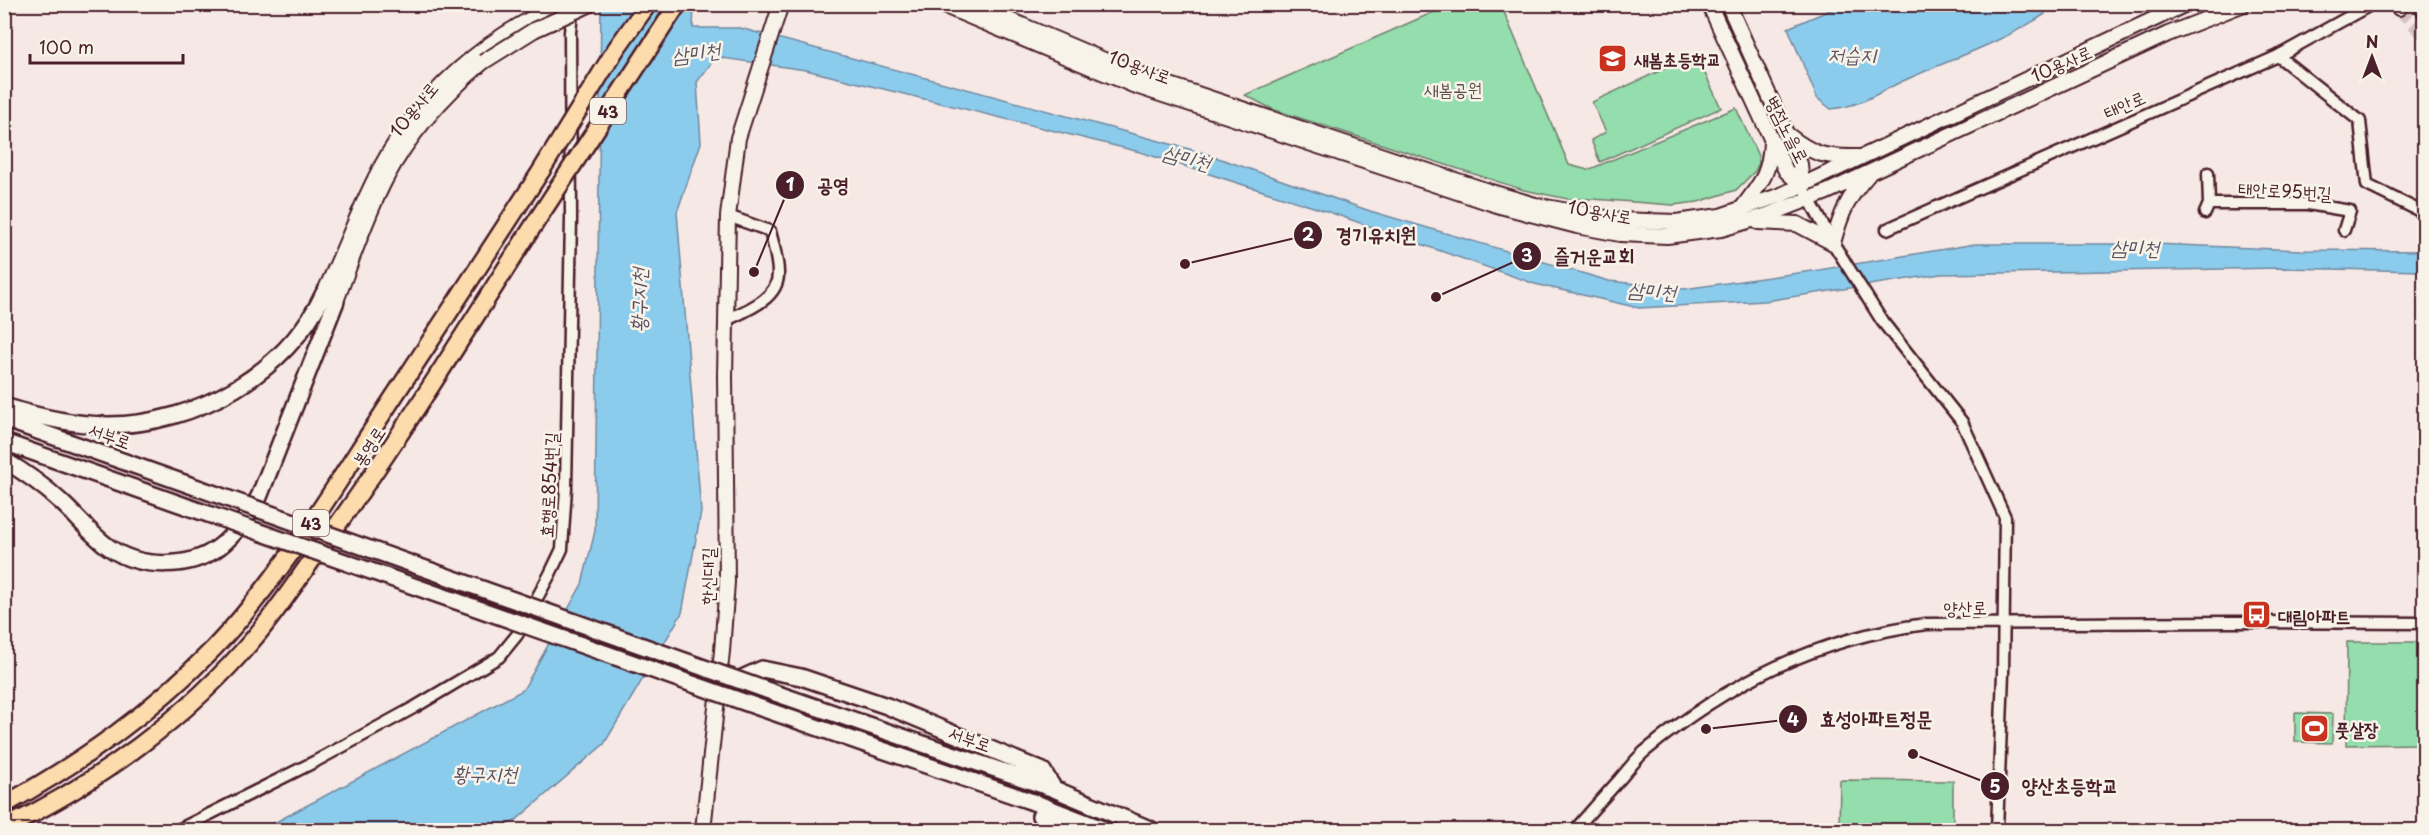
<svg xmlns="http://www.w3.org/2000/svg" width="2429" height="835" viewBox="0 0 2429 835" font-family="'Playpen Sans','Poor Story',sans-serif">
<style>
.green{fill:#94ddad;stroke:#6f7e6c;stroke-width:1.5}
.water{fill:#8bccec;stroke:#71879f;stroke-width:1.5}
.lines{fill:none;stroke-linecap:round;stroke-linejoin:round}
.tertiary-tunnel{stroke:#d4c0bf;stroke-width:14;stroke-dasharray:14 7;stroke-linecap:butt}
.minor-casing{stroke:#4a1f2b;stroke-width:15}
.tertiary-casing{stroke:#4a1f2b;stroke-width:18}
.secondary-casing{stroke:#4a1f2b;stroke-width:20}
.trunk-casing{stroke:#4a1f2b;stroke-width:21}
.minor{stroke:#f7f3e8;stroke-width:10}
.tertiary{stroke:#f7f3e8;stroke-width:14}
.secondary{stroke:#f7f3e8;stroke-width:15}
.trunk{stroke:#fcdcac;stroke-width:16}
.rail-casing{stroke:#4a1f2b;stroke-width:5}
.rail{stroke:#f7f3e8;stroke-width:3;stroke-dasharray:9;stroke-linecap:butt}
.tertiary-bridge-casing{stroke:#4a1f2b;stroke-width:18;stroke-linecap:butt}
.secondary-bridge-casing{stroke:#4a1f2b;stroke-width:20;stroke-linecap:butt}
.trunk-bridge-casing{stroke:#4a1f2b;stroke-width:21;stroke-linecap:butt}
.tertiary-bridge{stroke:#f7f3e8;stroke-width:14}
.secondary-bridge{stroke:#f7f3e8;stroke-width:15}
.trunk-bridge{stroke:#fcdcac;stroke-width:16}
.labels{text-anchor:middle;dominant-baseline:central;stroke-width:5;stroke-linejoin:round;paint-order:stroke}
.shield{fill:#f7f3e8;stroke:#7e5f64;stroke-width:1.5}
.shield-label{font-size:16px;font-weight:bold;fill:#4a1f2b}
.poi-label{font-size:18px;font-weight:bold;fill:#4a1f2b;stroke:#f7f3e8;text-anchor:start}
.street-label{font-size:18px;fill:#4a1f2b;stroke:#f7f3e8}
.park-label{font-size:18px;fill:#5c4e4c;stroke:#f7f3e8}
.water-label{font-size:20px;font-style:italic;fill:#5e5365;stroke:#f7f3e8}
.leader{fill:none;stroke:#4a1f2b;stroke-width:2}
.callout-dot{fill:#4a1f2b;stroke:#f7f3e8;stroke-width:2}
.mark-label{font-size:18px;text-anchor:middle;font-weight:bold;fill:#fff}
.callout-label{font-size:20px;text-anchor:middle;font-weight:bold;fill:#4a1f2b;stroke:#f7f3e8;stroke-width:5;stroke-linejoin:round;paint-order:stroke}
</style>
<rect width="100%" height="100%" fill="#f6e8e4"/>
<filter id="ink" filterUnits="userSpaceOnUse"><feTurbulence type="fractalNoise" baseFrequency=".0167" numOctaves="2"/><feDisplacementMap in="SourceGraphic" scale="12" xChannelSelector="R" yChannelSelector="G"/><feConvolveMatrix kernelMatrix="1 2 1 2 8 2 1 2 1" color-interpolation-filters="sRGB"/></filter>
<g filter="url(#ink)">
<path class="green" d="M1452,4L1501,5L1569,165L1588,170L1736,108L1758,156L1759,163L1755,171L1736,190L1698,202L1673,205L1593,199H1568L1524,190L1272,109L1245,95Z
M1696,54L1721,108L1600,162L1591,140L1606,132L1592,102Z
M2347,642H2424V744L2346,745Z
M2295,713L2333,714L2332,743L2295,742Z
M1840,780L1953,781V830H1839Z"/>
<path class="water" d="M601,5H694L693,28H740L1204,153L1370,211L1609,281L1684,289L1819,270L1975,244H2154L2301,250L2424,251V271L2282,268L1941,274L1765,301L1639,308L1535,284L1326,211L1140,152L806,70L716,57L697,82L701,143L677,212L701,512L682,613L604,744L515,821L493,830H261L523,690L582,584L595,531Z
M1842,5V4L2046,5L2045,14C2001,43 1951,59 1903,81C1877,93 1862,106 1831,109L1817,98L1788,28Z"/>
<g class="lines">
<path class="tertiary-tunnel" d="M2399,8L2424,34"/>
<defs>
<path id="minor" d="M2278,56L2360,121L2367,185L2424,213
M2208,173L2209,204
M1806,193L1833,243L1882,321L1962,422L2005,517L2003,673L1997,830
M2205,213L2209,204H2308L2350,211L2344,230
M1887,229L2278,56L2372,4
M726,320C745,311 779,299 778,273C778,259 773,244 770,231L728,216
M178,830L316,761L415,707L499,657L517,635L550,574L562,549L566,488L571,218L570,32L573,4
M1575,830C1589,813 1605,796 1620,779C1628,770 1635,760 1644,752C1728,682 1818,638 1926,624L2232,622L2424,623"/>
<path id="tertiary" d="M940,4L1133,85L1500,206L1577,226L1620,234L1667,236L1721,229L1765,216L1827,192L2168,34L2244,4
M972,4L1137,74L1491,192L1535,205L1618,220L1676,222L1720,216L1781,195L2186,4
M1709,4L1786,171L1802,186
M1728,4L1800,164L1802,186
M2396,4L2399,8
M1788,135C1815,156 1825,157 1859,157
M1740,211C1759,184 1769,178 1771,143
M1758,222L1797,224L1833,243C1841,214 1847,198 1868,175
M324,293C344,252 359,208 381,167C420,95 486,36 562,4
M336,301C352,260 366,216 386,178C410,133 444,95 483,62
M703,830L722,651L727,582L725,376L728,216L738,138L781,4"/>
<path id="secondary" d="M4,406C38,417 73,425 108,425C195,425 287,373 324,293
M4,419L201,489
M4,442L191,508
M4,460C24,472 43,485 60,501C77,516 91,535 110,548C140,569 190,569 219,547C236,534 248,515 259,497L336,301
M717,691L731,693L742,678L762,669L801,677L887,706L1043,771L1054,789
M772,692L1054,789L1152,830
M761,708L1033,802L1105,830
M1040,816L1076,830"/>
<path id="trunk" d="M4,805C83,761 151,713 214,648C274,585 321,509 368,436C426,348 484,259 541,171
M4,828C98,783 188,717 255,637C276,612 295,584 314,557C395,448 465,331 539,217"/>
</defs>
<use href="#minor" class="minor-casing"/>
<use href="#tertiary" class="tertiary-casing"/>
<use href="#secondary" class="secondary-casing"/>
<use href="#trunk" class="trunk-casing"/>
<use href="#minor" class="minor"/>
<use href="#tertiary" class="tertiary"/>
<use href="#secondary" class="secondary"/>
<use href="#trunk" class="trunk"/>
<defs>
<path id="rail" d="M2415,4L2424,27"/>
</defs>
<use href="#rail" class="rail-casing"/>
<use href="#rail" class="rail"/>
<defs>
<path id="tertiary-bridge" d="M483,62L534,30L591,4"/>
<path id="secondary-bridge" d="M201,489L772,692
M191,508L761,708"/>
<path id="trunk-bridge" d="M541,171L616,49L648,4
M539,217L678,4"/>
</defs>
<use href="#tertiary-bridge" class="tertiary-bridge-casing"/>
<use href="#secondary-bridge" class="secondary-bridge-casing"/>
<use href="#trunk-bridge" class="trunk-bridge-casing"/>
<use href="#tertiary-bridge" class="tertiary-bridge"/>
<use href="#secondary-bridge" class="secondary-bridge"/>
<use href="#trunk-bridge" class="trunk-bridge"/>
</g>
</g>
<defs>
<symbol id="school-square" viewBox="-11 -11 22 22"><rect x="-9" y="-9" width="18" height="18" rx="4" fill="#c8321e" stroke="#f7f3e8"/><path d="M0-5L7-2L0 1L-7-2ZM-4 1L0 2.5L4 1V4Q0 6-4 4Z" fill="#fff"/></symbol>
<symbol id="bus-square" viewBox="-11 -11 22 22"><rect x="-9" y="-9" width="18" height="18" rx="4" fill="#c8321e" stroke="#f7f3e8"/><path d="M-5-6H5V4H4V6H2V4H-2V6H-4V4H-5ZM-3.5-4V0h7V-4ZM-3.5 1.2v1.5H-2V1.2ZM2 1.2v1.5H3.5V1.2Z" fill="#fff"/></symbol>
<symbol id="stadium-square" viewBox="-11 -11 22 22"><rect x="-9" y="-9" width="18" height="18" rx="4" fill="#c8321e" stroke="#f7f3e8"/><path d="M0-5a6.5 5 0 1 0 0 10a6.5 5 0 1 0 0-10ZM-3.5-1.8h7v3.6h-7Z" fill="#fff"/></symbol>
</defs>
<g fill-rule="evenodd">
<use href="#school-square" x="1596" y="42" width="33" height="33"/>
<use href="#bus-square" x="2240" y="598" width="33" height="33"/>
<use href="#stadium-square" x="2298" y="712" width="33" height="33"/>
</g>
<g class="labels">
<g class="shield">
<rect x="590" y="98" width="36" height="26" rx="4.5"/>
<rect x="293" y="510" width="36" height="26" rx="4.5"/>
</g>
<g class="shield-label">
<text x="608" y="111">43</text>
<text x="311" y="523">43</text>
</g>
<g class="poi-label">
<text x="1634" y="58">새봄초등학교</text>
<text x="2278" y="615">대림아파트</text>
<text x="2335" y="728">풋살장</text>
</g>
<g class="street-label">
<text transform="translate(2061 63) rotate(-24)">10용사로</text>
<text transform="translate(1140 66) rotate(20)">10용사로</text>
<text transform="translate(2124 104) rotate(-24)">태안로</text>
<text transform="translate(413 109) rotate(-51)">10용사로</text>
<text transform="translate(1788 129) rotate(63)">병점노을로</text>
<text transform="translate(2285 190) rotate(3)">태안로95번길</text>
<text transform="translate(1600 211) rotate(10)">10용사로</text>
<text transform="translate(110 435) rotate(20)">서부로</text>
<text transform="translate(368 446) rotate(-57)">봉영로</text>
<text transform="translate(548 485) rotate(-87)">효행로854번길</text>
<text transform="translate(707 576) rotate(-89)">한신대길</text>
<text transform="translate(1965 607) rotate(-1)">양산로</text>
<text transform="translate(970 738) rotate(19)">서부로</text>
</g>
<g class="park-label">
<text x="1453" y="88">새봄공원</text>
</g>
<g class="water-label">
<text transform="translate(696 52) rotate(-7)">삼미천</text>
<text x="1852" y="54">저습지</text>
<text transform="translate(1187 157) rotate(15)">삼미천</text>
<text transform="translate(2135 247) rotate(1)">삼미천</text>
<text transform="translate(1652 290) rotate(4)">삼미천</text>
<text transform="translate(638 300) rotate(-89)">황구지천</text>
<text x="485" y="773">황구지천</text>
</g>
</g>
<path class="leader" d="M754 272L790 185M1185 264L1308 235M1436 297L1527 256M1706 729L1793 719M1913 754L1995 786"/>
<g class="callout-dot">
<circle cx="754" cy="272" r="6"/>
<circle cx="1185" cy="264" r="6"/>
<circle cx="1436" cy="297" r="6"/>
<circle cx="1706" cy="729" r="6"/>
<circle cx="1913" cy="754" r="6"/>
<circle cx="790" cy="185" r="15"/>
<circle cx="1308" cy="235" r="15"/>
<circle cx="1527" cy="256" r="15"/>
<circle cx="1793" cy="719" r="15"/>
<circle cx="1995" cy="786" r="15"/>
</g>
<g class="mark-label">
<text x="790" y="191">1</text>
<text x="1308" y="241">2</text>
<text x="1527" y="262">3</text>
<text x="1793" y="726">4</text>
<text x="1995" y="793">5</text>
</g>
<g class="callout-label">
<text x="833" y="192">공영</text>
<text x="1376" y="242">경기유치원</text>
<text x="1594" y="263">즐거운교회</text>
<text x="1876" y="726">효성아파트정문</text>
<text x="2070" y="793">양산초등학교</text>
</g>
<rect width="2429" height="835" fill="none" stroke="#f7f3e8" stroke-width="24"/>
<rect x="12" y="12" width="2405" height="811" fill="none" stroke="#4a1f2b" stroke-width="2" filter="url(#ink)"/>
<g transform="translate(2372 57)" stroke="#f7f3e8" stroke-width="4.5" paint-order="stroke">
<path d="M0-4.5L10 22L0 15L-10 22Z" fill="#4a1f2b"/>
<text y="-9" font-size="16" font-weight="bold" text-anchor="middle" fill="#4a1f2b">N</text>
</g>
<path d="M30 54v9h153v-9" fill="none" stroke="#4a1f2b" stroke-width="3"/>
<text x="39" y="54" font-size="18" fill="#4a1f2b" stroke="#f7f3e8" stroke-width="4.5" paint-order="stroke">100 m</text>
</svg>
